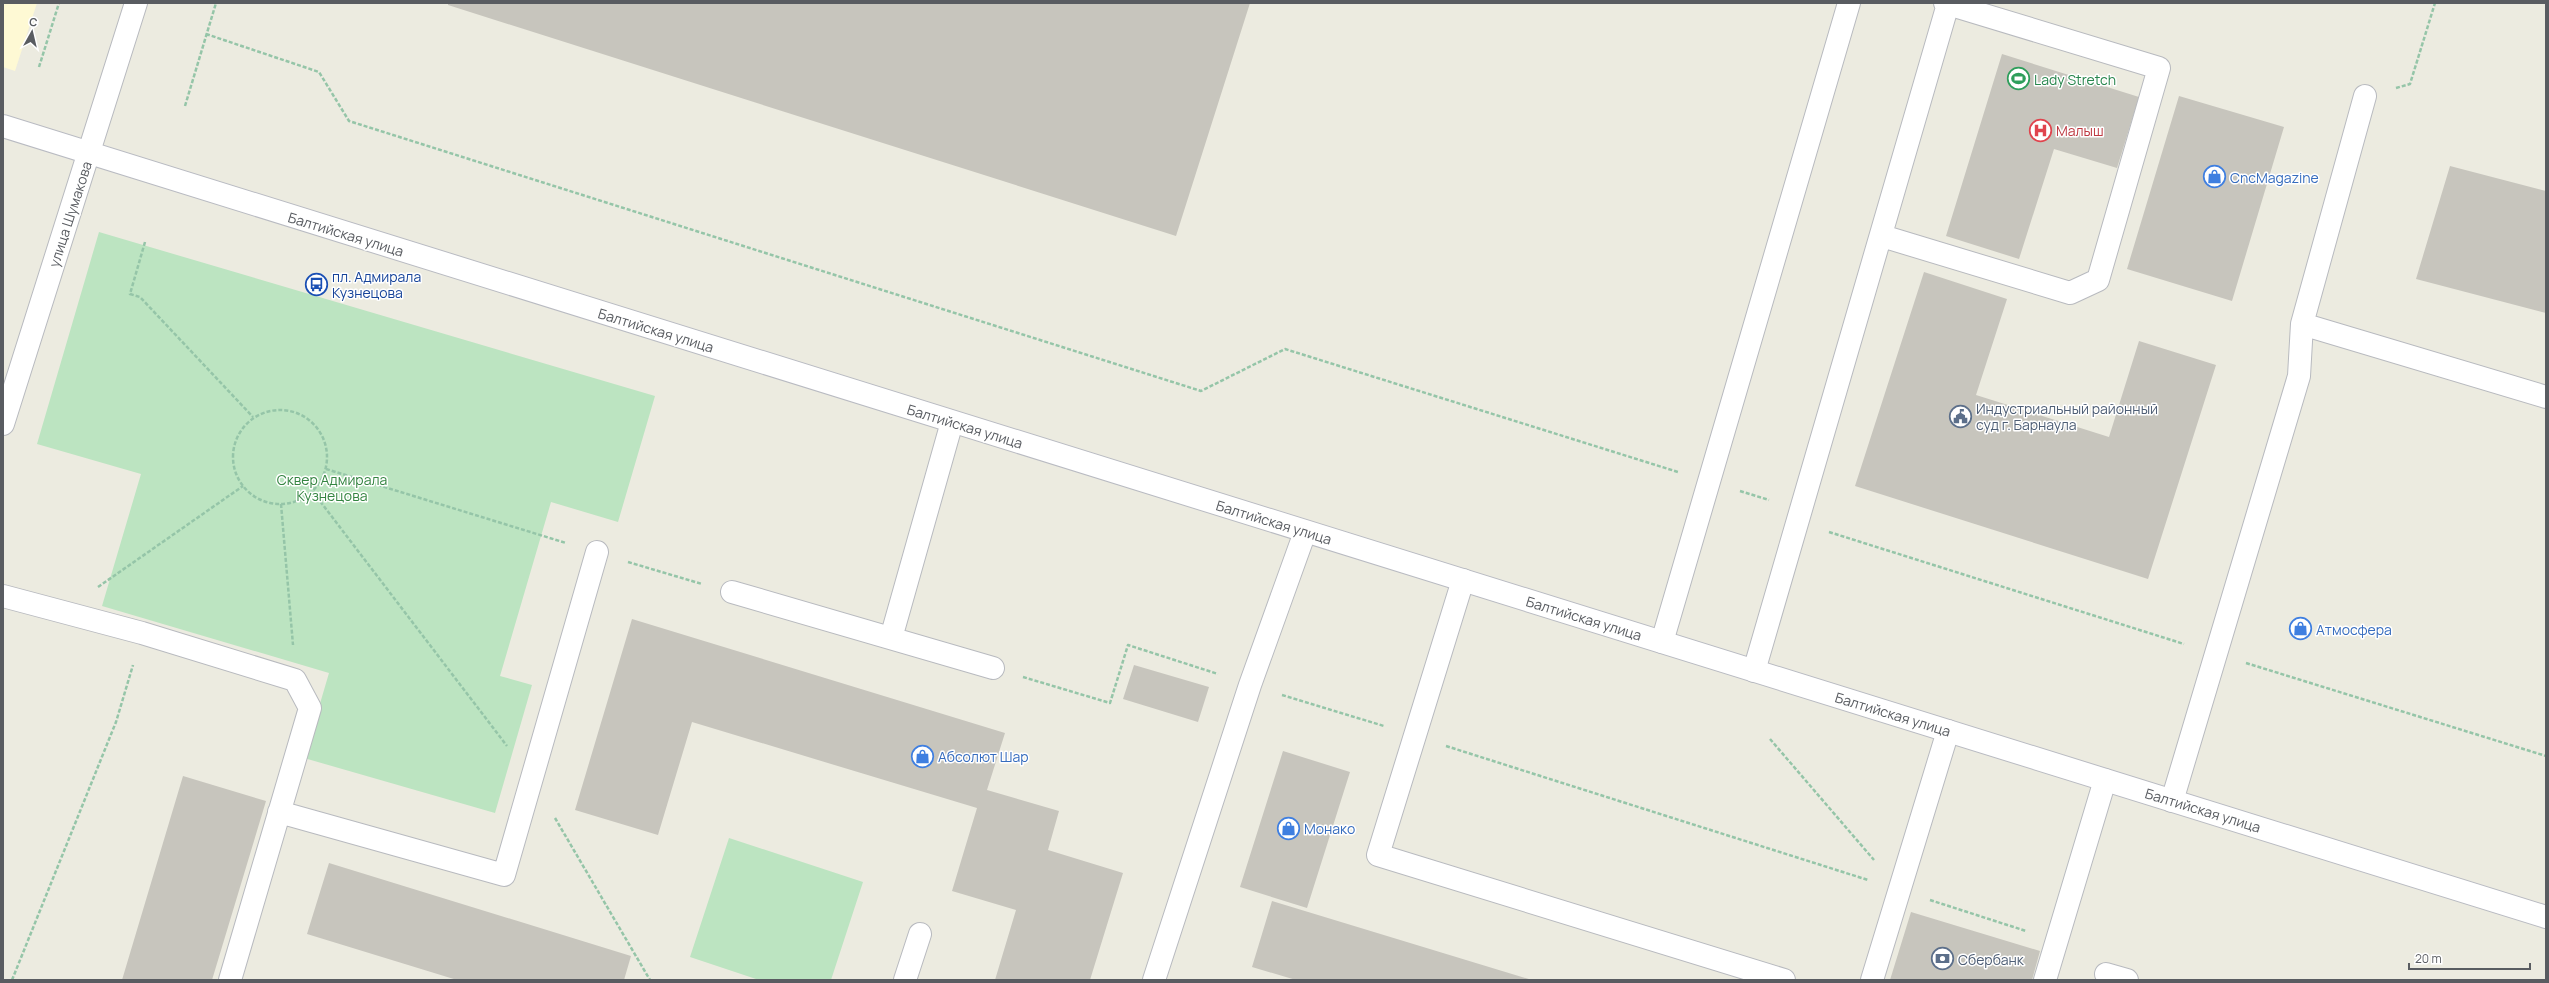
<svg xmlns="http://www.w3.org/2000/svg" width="2549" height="983" viewBox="0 0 2549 983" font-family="Manrope,sans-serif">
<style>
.commercial{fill:#fef9d4}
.green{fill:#bce4c1}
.building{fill:#c7c5bd}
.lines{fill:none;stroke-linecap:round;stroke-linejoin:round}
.lane-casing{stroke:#b8babf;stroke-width:24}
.street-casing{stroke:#b8babf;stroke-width:24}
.secondary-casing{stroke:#b9bbc2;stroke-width:24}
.path{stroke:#95c5a8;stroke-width:2.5;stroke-dasharray:4 2;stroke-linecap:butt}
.lane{stroke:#fff;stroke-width:22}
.street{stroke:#fff;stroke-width:22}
.secondary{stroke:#fff;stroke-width:22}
.labels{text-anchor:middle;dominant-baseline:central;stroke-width:3;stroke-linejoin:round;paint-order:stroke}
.leisure-label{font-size:14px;fill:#27864d;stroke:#fff;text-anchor:start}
.health-label{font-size:14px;fill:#be3a42;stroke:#fff;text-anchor:start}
.shop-label{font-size:14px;fill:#366cbe;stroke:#fff;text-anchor:start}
.street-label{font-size:14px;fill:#595c61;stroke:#fff}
.transit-label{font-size:14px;fill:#164399;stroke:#fff;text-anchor:start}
.service-label{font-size:14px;fill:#4e5e75;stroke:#fff;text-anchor:start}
.park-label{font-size:14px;fill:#358542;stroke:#fff}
</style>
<rect width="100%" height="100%" fill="#ecebe0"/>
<path class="commercial" d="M3,3H37L15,71L3,67Z"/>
<path class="green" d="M99,232L655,396L618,522L551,502L500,676L532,685L495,813L304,758L329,673L102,606L141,474L37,444Z
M729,838L863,882L831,980H759L690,957Z"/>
<path class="building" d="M448,3H1250L1176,236L448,5Z
M2002,54L2139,97L2117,168L2054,149L2019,259L1946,236Z
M2179,96L2284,127L2232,301L2127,269Z
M2450,166L2546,191V313L2416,279Z
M1924,272L2007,299L1976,395L2109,437L2139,341L2216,365L2148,579L1855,486Z
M632,619L1005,733L987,790L1059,811L1048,850L1123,873L1090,980H995L1016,910L952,891L977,808L692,722L658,835L575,810Z
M1134,665L1209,687L1198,722L1123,699Z
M1283,751L1350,772L1307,908L1240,887Z
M183,776L266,801L212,980H122Z
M329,863L631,956L624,980H457L307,934Z
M1272,901L1532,980H1296L1252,967Z
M1911,912L2040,951L2032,980H1890Z"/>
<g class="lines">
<defs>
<path id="lane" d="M1882,236L2070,293L2098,280L2159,68L1948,4
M2302,324L2546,397
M1463,580L1378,855L1784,980
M732,592L993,668
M3,596L142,633L295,680L310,708L230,980
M891,638L952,422
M1662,642L1849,3
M1754,671L1948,4L1945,3
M2172,801L2299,376L2302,324L2365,96
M279,812L504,875L597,552
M2106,974L2127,980
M905,980L920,934
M1154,980L1250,685L1305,532
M1872,980L1948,731
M2045,980L2105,780"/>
<path id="street" d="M3,424L136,3"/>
<path id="secondary" d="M3,126L2546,917"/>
</defs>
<use href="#lane" class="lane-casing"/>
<use href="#street" class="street-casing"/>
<use href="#secondary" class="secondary-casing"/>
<path class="path" d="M206,34L319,72L349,121L1201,391L1285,349L1678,472
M39,67L59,3
M2396,88L2410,84L2435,3
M185,106L216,3
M145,242L130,294L140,297L253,417
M233 457a47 47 0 1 1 94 0a47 47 0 1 1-94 0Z
M326,469L566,543
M1740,491L1769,500
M313,492L507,746
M281,504L293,645
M1829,532L2184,644
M628,562L702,584
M98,587L243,486
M2246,663L2546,756
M1023,677L1110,703L1128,645L1218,674
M1282,695L1384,726
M1770,739L1874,860
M1446,746L1868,880
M555,818L650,980
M1930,900L2026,931
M12,980L116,722L133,665"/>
<use href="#lane" class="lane"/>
<use href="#street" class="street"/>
<use href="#secondary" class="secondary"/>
</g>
<defs>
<symbol id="stadium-ring" viewBox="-11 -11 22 22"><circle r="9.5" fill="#fff" stroke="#2e9e5b" stroke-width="1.5"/><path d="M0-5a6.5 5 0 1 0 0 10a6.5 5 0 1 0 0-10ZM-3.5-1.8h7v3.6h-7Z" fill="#2e9e5b"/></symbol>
<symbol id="hospital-ring" viewBox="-11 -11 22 22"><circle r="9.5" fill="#fff" stroke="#e0444e" stroke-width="1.5"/><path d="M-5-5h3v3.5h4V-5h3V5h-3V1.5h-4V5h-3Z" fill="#e0444e"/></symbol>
<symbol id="shop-ring" viewBox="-11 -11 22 22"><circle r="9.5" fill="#fff" stroke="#3f7fe0" stroke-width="1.5"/><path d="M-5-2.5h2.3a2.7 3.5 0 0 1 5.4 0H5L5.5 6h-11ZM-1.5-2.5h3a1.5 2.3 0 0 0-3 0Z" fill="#3f7fe0"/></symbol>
<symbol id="bus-ring" viewBox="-11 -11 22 22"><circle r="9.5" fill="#fff" stroke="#1a4fb4" stroke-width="1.5"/><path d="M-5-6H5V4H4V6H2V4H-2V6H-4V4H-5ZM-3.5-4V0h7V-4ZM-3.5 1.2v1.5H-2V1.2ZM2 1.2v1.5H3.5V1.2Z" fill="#1a4fb4"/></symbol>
<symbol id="civic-ring" viewBox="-11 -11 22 22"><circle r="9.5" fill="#fff" stroke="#5c6f8a" stroke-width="1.5"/><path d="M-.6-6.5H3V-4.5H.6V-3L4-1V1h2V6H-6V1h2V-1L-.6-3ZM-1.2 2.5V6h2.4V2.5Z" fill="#5c6f8a"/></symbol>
<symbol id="bank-ring" viewBox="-11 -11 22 22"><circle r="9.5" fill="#fff" stroke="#5c6f8a" stroke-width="1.5"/><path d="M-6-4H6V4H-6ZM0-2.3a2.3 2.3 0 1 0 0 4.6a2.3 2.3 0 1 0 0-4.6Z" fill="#5c6f8a"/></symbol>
</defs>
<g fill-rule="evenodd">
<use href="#stadium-ring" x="2006" y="66" width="25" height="25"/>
<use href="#hospital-ring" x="2028" y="118" width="25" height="25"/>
<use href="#shop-ring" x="2202" y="164" width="25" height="25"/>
<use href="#bus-ring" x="304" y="272" width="25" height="25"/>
<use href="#civic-ring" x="1948" y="404" width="25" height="25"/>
<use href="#shop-ring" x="2288" y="616" width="25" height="25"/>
<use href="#shop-ring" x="910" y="744" width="25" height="25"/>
<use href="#shop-ring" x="1276" y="816" width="25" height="25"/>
<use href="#bank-ring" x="1930" y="946" width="25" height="25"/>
</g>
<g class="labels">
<g class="leisure-label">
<text x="2034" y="79">Lady Stretch</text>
</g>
<g class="health-label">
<text x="2056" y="130">Малыш</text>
</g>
<g class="shop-label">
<text x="2230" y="177">CncMagazine</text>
<text x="2316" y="629">Атмосфера</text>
<text x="938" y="756">Абсолют Шар</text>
<text x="1304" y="828">Монако</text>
</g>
<g class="street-label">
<text transform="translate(70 214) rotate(-72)">улица Шумакова</text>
<text transform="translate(346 234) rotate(17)">Балтийская улица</text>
<text transform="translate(656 330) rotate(17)">Балтийская улица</text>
<text transform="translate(965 426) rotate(17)">Балтийская улица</text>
<text transform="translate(1274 522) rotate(17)">Балтийская улица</text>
<text transform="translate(1584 618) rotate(17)">Балтийская улица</text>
<text transform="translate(1893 714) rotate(17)">Балтийская улица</text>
<text transform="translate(2203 810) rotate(17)">Балтийская улица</text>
</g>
<g class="transit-label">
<text x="332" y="276">пл. Адмирала<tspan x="332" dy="16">Кузнецова</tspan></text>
</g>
<g class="service-label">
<text x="1976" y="408">Индустриальный районный<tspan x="1976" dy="16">суд г. Барнаула</tspan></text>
<text x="1958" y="959">Сбербанк</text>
</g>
<g class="park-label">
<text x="332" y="479">Сквер Адмирала<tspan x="332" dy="16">Кузнецова</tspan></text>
</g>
</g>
<rect width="2549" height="983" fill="none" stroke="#595c61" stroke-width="8"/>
<g transform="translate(32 32) rotate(8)" stroke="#ffffff" stroke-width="3" paint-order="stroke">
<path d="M0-3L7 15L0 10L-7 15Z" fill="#595c61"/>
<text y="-6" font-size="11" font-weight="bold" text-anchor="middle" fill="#595c61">С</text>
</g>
<path d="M2409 963v6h121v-6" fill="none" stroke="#595c61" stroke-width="2"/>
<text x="2415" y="963" font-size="12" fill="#595c61" stroke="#ffffff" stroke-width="3" paint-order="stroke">20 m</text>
</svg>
